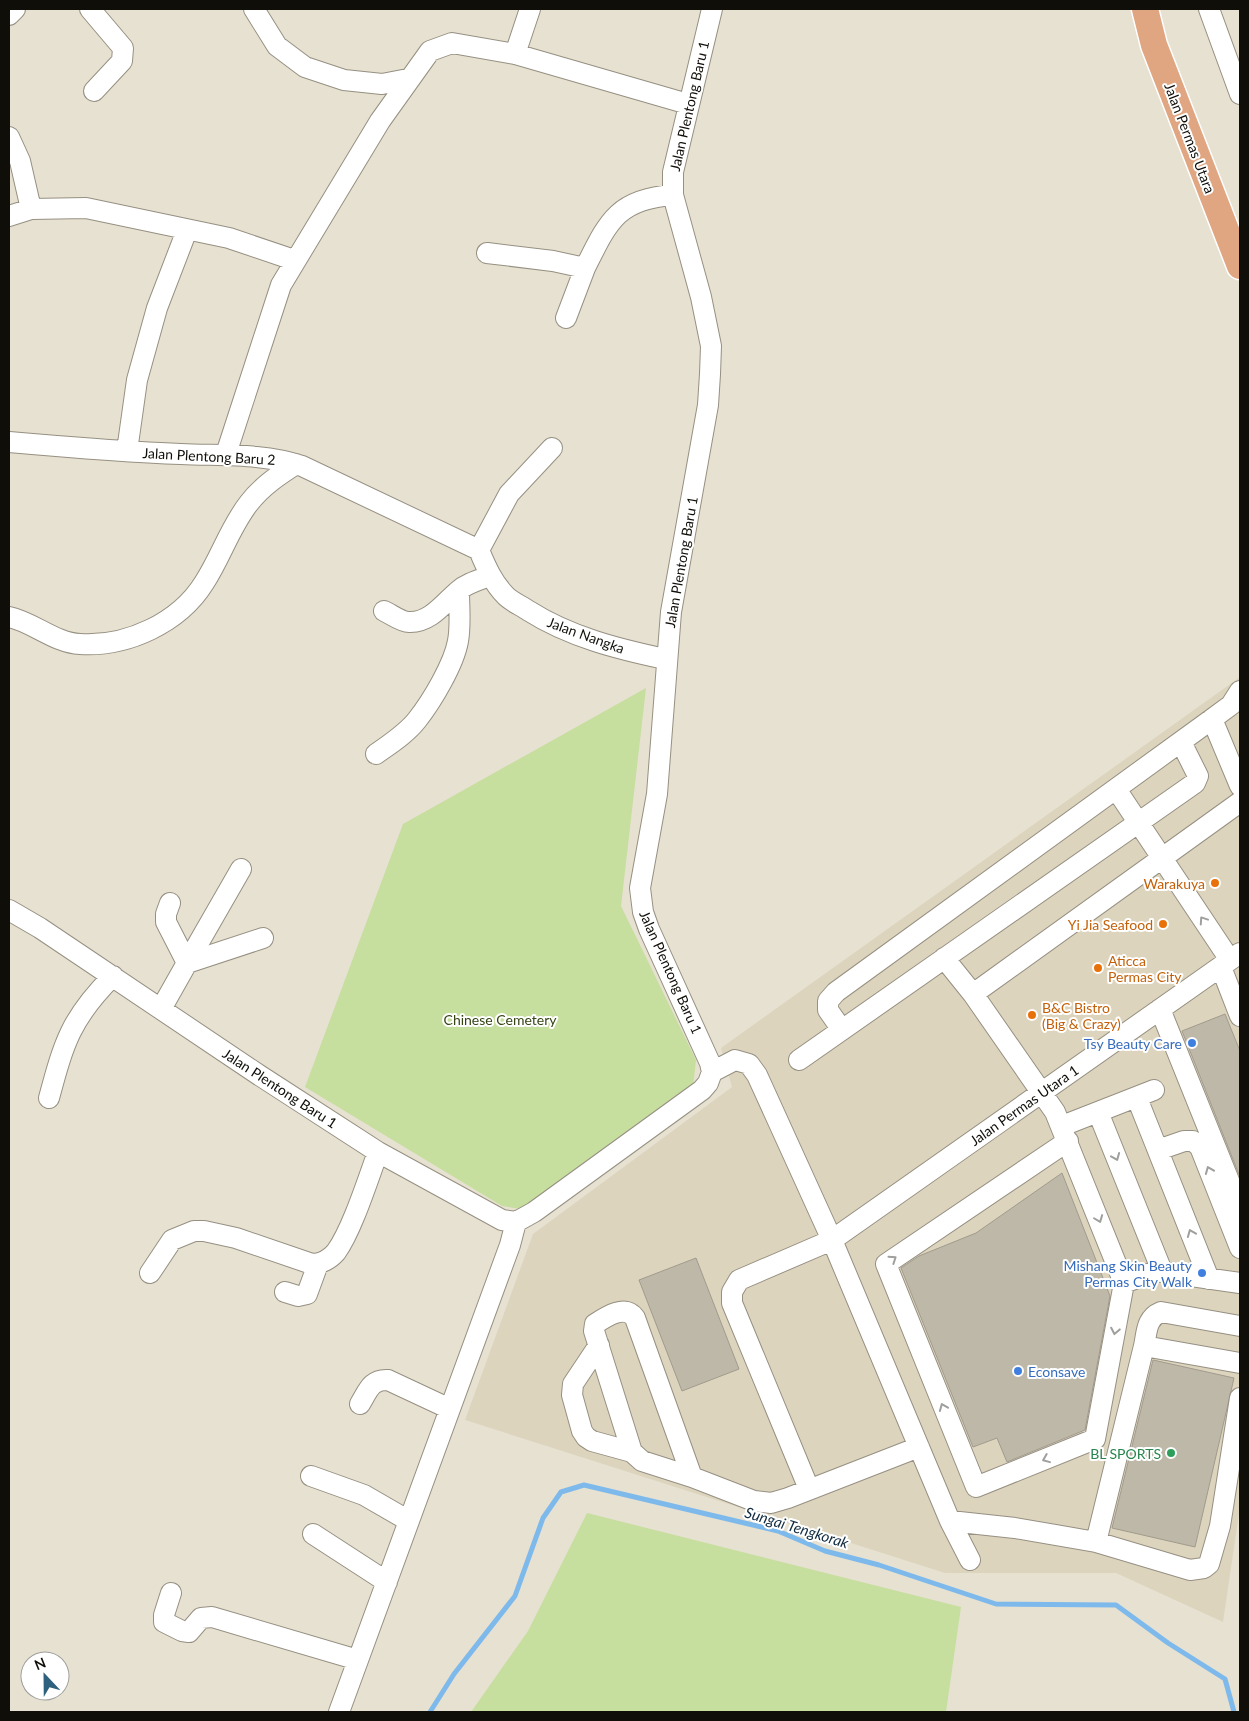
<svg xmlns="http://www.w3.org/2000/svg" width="1249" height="1721" viewBox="0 0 1249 1721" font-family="Lato,sans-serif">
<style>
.built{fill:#ddd4be}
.green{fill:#c6de9e}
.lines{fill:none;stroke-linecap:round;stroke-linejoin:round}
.stream{stroke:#7eb9ec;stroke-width:5}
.building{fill:#beb8a9;stroke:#a19b8d}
.minor-casing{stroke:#969082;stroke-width:22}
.major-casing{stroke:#fff;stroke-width:29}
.minor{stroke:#fff;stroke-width:20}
.major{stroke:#e0a581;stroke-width:26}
.oneway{stroke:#9f9f9d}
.food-dot{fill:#e8710a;stroke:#fff;stroke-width:2}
.shop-dot{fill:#3f7fe0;stroke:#fff;stroke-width:2}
.leisure-dot{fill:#2e9e5b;stroke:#fff;stroke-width:2}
.labels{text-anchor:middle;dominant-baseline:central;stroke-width:4;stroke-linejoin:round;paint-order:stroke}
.street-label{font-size:14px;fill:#100e09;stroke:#fff}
.food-label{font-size:14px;fill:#c56008;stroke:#fff;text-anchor:end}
.park-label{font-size:14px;fill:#354413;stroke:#fff}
.shop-label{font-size:14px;fill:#366cbe;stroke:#fff;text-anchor:end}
.leisure-label{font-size:14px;fill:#27864d;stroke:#fff;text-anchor:end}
.water-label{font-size:15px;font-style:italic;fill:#112b40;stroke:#fff}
</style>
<rect width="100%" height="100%" fill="#e7e1d1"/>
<path class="built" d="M1240,677V1507L1223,1622L1116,1573H945L465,1420L533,1234L732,1087L721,1048Z"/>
<path class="green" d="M646,688L621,906L696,1060L693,1087L520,1209L502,1206L305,1087L403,824Z
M587,1513L961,1607L946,1712H471L528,1631Z"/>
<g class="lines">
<path class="stream" d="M430,1712L454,1674L515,1596L543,1518L561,1492L584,1485L778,1531L825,1551L879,1565L996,1604L1116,1605L1168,1643L1225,1679L1234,1712"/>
</g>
<path class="building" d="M1225,1014L1240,1051V1177L1182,1031Z
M1062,1173L1110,1296L1085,1430L1007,1462L997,1438L973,1447L901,1268L919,1256L976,1233Z
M696,1258L739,1369L682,1391L639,1280Z
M1153,1360L1234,1378L1195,1547L1112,1528Z"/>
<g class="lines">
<defs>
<path id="minor" d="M90,9L123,48L122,61L94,91
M254,9L277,46L305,67L344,80L382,84L408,79
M1209,9L1240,94
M9,15L15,9
M515,54L530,9
M9,137L20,161L31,209
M9,216L31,209L86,208L229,238L294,260
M487,253L553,261L585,268C608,222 617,199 673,195
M566,318L585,268
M9,442C66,447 123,452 181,454C221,456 263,453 302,466L479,550
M127,451L137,380L157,308L187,230
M226,454L281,285L380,121L430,51L452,43L515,54L688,104
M479,550C486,567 493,583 506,596C512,602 522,606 529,611C570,637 618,649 665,659
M479,550L509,494L552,448
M384,611C391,614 401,622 409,622C430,623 444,603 458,591C467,583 479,580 490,576
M9,617C33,622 55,643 80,644C127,647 179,623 204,583C221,557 230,527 249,503C262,486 279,475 296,464
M1212,719L1240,786
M376,754C390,744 406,734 417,720C432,701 454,664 458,641C461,625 459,607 459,591
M1116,789L1230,960
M170,903L166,914V922L187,963
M9,910L40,928L259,1075L378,1152L502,1220L516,1222L534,1212L702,1090L708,1083L712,1072L710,1063L649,929L643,912L640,888L657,794L671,612L708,405L710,374L711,346L701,297L673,195V172L712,9
M944,958L973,994L1055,1112L1124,1283L1095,1439L976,1487L886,1264L1068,1141
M187,963L241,869
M1221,967L1240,1016
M973,994L1240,802
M161,1009L187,963L263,938
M1160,1009L1240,1208
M842,1030L828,1010V1001L836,992L1212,719L1231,705L1240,691
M799,1060L1195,783L1198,776L1181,742
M712,1072L735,1060L749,1064L757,1075L832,1240L950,1521L970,1560
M49,1098C64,1042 71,1018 113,976
M1137,1098L1209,1279
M1098,1112L1162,1271
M1062,1126L1154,1090
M1158,1150L1184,1141H1193L1200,1147L1240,1248
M150,1273L172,1240L194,1231H204L236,1238L312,1264C321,1264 330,1259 336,1252C352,1230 368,1179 378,1152
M1124,1283L1156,1271L1240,1283
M285,1292L298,1296L307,1294L318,1264
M1240,1326L1161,1312C1146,1318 1147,1332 1144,1346L1240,1363
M599,1345L573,1384L572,1395L582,1431L586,1437L592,1441L632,1452
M360,1404C368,1391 371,1379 388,1380L450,1409
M311,1476L364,1495L409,1521
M692,1477L635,1318C626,1304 607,1316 595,1324L594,1331L632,1452L642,1461L692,1477L754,1501L771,1503L788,1498L919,1447
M809,1489L732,1303V1292L739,1280L832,1240L1240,953
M950,1521L1015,1528L1096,1542L1190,1570L1204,1568L1209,1564L1220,1526L1240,1398
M313,1534L387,1582
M1096,1542L1144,1346
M171,1593L164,1615V1622L182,1631L189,1632L201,1618L212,1617L358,1660
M339,1712L510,1245L516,1222"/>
<path id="major" d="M1145,9L1154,45L1240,266"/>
</defs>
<use href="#minor" class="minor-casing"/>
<use href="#major" class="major-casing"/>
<use href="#minor" class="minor"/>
<use href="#major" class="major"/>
</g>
<defs><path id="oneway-chevron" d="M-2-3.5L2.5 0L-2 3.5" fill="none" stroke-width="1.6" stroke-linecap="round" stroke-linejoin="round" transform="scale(1.25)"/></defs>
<g class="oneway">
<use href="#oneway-chevron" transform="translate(1203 920) rotate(-124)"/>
<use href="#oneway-chevron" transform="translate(1116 1157) rotate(68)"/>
<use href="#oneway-chevron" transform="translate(1209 1170) rotate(-112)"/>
<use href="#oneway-chevron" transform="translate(1099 1219) rotate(69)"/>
<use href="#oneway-chevron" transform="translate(1191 1233) rotate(-112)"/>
<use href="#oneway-chevron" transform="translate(893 1259) rotate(-34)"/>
<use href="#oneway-chevron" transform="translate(1115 1331) rotate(101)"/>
<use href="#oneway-chevron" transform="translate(943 1407) rotate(-112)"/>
<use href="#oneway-chevron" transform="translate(1046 1459) rotate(158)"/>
</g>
<g class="food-dot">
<circle cx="1215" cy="883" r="5"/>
<circle cx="1163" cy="924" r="5"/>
<circle cx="1098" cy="968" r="5"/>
<circle cx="1032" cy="1015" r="5"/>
</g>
<g class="shop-dot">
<circle cx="1192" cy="1043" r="5"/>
<circle cx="1202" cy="1273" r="5"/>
<circle cx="1018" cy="1371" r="5"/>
</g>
<circle class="leisure-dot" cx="1171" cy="1453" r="5"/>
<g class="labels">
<g class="street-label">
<text transform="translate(689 106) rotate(-77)">Jalan Plentong Baru 1</text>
<text transform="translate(1190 138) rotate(69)">Jalan Permas Utara</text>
<text transform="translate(209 456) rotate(3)">Jalan Plentong Baru 2</text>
<text transform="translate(681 562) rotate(-80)">Jalan Plentong Baru 1</text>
<text transform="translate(586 635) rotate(20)">Jalan Nangka</text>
<text transform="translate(671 972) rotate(66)">Jalan Plentong Baru 1</text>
<text transform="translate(280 1088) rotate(33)">Jalan Plentong Baru 1</text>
<text transform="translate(1024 1105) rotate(-35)">Jalan Permas Utara 1</text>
</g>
<g class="food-label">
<text x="1205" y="883">Warakuya</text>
<text x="1153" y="924">Yi Jia Seafood</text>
<text x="1108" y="960" text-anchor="start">Aticca<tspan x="1108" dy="16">Permas City</tspan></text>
<text x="1042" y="1007" text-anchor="start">B&amp;C Bistro<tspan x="1042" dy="16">(Big &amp; Crazy)</tspan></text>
</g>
<g class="park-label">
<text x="500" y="1019">Chinese Cemetery</text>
</g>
<g class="shop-label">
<text x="1182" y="1043">Tsy Beauty Care</text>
<text x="1192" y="1265">Mishang Skin Beauty<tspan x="1192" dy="16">Permas City Walk</tspan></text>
<text x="1028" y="1371" text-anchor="start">Econsave</text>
</g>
<g class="leisure-label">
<text x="1161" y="1453">BL SPORTS</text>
</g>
<g class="water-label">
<text transform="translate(797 1527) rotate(17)">Sungai Tengkorak</text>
</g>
</g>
<rect width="1249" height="1721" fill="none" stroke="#100e09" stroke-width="20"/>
<g transform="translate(45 1676) rotate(338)"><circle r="24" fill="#ffffff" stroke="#9f9f9d"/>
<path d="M0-4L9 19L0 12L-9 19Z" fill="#2d617d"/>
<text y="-8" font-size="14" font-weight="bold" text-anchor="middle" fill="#100e09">N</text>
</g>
</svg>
